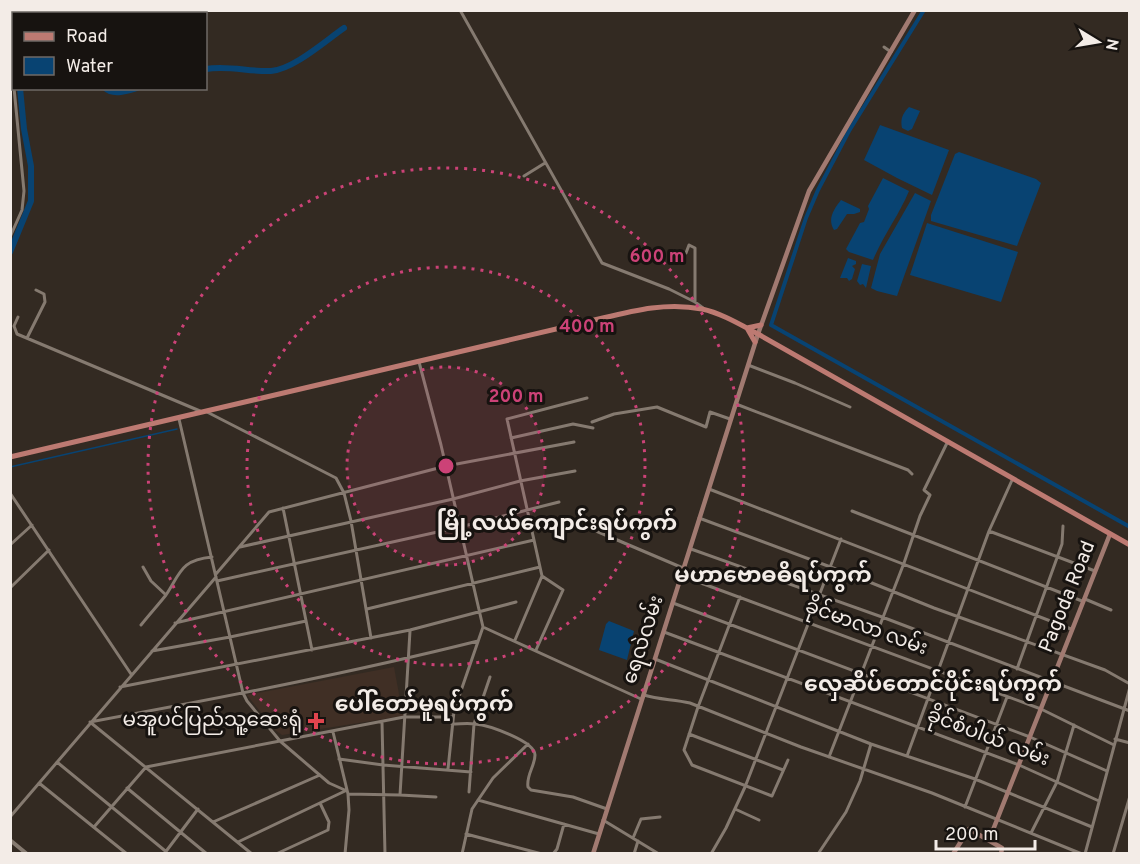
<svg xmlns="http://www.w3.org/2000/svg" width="1140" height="864" viewBox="0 0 1140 864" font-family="Overpass,'Noto Sans Myanmar',sans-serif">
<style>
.medical{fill:#402f25}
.water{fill:#084372}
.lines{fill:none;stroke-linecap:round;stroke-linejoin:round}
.stream{stroke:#084372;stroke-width:1.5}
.canal{stroke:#084372;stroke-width:4}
.river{stroke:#084372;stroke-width:6}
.minor{stroke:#857a70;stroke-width:3}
.tertiary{stroke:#857a70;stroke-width:4}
.secondary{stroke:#a17a71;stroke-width:4.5}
.primary{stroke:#bd7a72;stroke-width:5}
.ring{fill:none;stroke:#cc4277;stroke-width:3;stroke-dasharray:3 6}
.health-dot{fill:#e0444e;stroke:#171310;stroke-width:2}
.labels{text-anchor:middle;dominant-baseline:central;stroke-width:6;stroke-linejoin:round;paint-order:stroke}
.street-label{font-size:20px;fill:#f3ece7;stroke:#171310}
.poi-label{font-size:20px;fill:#f3ece7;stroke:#171310;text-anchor:end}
.quarter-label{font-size:22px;font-weight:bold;fill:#f3ece7;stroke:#171310}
.centre{fill:#cc4277;stroke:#171310;stroke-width:3}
.ring-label{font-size:18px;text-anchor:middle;font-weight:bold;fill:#cc4277;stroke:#171310;stroke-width:6;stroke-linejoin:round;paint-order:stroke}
</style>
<rect width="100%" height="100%" fill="#332a22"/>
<path class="medical" d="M394,667L403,716L282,735L275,730L247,695Z"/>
<path class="water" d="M909,107L920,111L912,129L908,131L902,128C900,119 903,113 909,107Z
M880,125L949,150L932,195L897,178L864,160Z
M959,152L1036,179L1041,183L1017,246L931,221V215L955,154Z
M883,178L909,191C899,215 883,236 873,260L849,252L846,249L860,223L864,222L869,209L868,206Z
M915,193L931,201L897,296L877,291L871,288L880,254Z
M841,200L860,209V212L854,214H847L837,229L834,230C827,219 834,209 841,200Z
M927,223L1018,252L1001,302L910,275Z
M848,258L856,261V264L852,266L855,269L852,279L849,281L847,278H840Z
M862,264L871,266L866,288L863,284L860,285L857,281Z
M609,621L634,631L627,660L599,650L606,624Z"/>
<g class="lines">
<path class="stream" d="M10,467L177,429"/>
<path class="canal" d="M924,10L849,131L818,190L806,218L771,325L1130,527"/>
<path class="river" d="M10,26L14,28
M10,52L14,64
M206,69C227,65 250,72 271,71C294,69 325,41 344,28
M105,88C113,96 127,91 137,88
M10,252L31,201V166L24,129L20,88"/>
<path class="minor" d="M460,10L602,263L669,289L695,302L703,308
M884,47L891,52
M10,77L14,87
M524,176L545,163
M10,237L22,210L24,191L14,88
M686,253L689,245L695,248V302
M18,317L14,326L17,334L200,411
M27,338L45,302L44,294L36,290
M419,362L441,445L483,627L454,711L448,769
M748,365L795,383L850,407
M736,404L908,470L912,474
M207,412L336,478L344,493L351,521L371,638
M179,419L243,693L247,701L280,741L404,717H453
M592,422L614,414L657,407L706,427L710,412L730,419
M511,438L573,424L593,428
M709,489L1071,629
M10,493L131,674
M283,508L312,650
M852,511L1082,601
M699,518L852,575L934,608L1105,670L1130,684
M596,531L683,568
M989,531L1095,571
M10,545L32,525
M240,547L453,499L520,481L575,471
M691,549L882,617L1130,711
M143,567L151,581L166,595
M216,574L269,512L446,466L574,442
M682,576L1041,709L1114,745
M217,581L460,527L559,502
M10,588L49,550
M740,597L698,707L684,750L692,765L772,796L788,760
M1085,599L1111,610
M673,603L1030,737L1107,771
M367,609L540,567
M175,623L534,540
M141,625C149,615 158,605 166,595C181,572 181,560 212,557
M483,627L641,699
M664,632L1019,765L1099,801
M515,640L542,576L507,419L587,398
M536,650L563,590L542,576
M152,651L230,637L306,621
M655,659L871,744L975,779L1092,827
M1017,669L1062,544L1063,526
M120,687L410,630L516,602
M644,695C659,700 674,699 690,703L801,747L932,793L1082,854
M382,722L385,854
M452,724C460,724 468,723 475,724C488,725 535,741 535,755C535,766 526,775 528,787L531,790L573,797L607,809
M333,732L348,794L349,810L345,854
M689,734L783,770
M1115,739L1130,743
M907,756L989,531L1013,478
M829,757L904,563L920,516L930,495L924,490L948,441
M339,759L383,765L471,772
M57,762L169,854
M39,783L127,854
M127,788L207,854
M469,792L474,724L490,677
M348,794L400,795L410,631
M400,795L436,797
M478,800L599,834
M965,807L1007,697
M735,809L759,820
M10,817L216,577
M603,820L659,854
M213,822L320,775
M94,827L146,767L280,741L329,783L347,791
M1031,833L1057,782L1074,725
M466,834L542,854
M633,838L641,819L660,817
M238,842L345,791
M164,854L198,809
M252,854L90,722C220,698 350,673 478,641
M276,854L328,830L329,822L320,803
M462,854L472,809L493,778L528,744
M553,854L557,849L564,824
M634,854L638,841
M711,854L726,828L745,787L841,539
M818,854L846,812L860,781L871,744
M1085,854L1130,687
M1113,854L1130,796"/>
<path class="tertiary" d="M10,840L27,854"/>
<path class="secondary" d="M989,840L1110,534
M593,854L758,334L809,191L915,10
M953,854L969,829L1002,848L1001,854"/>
<path class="primary" d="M755,342L747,328L761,325
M10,457L586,322C625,313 662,301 702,309C721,313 741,325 758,334L1130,545"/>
</g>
<circle cx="446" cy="466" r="99" fill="#cc4277" fill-opacity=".12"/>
<g class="ring">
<circle cx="446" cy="466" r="99"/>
<circle cx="446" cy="466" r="199"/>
<circle cx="446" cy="466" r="298"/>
</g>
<path class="health-dot" d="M313 712h6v6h6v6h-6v6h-6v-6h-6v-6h6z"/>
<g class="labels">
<g class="street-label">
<text transform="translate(1068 597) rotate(-68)">Pagoda Road</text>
<text transform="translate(866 628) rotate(20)">ခိုင်မာလာ လမ်း</text>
<text transform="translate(644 640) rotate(-72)">ရေလဲလမ်း</text>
<text transform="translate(988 738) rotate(21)">ခိုင်စံပါယ် လမ်း</text>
</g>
<g class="poi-label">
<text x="302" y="721">မအူပင်ပြည်သူ့ဆေးရုံ</text>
</g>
<g class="quarter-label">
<text x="557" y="524">မြို့လယ်ကျောင်းရပ်ကွက်</text>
<text x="773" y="576">မဟာဗောဓဓိရပ်ကွက်</text>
<text x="933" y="685">လှေဆိပ်တောင်ပိုင်းရပ်ကွက်</text>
<text x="424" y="705">ပေါ်တော်မူရပ်ကွက်</text>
</g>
</g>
<circle cx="446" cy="466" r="9" class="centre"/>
<g class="ring-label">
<text x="657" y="262">600 m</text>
<text x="587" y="332">400 m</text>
<text x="516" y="402">200 m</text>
</g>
<rect width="1140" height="864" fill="none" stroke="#f3ece7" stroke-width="24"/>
<rect x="12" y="12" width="195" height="78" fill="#171310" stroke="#6f6a66" stroke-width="1.5"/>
<rect x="24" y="32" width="30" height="9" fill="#bd7a72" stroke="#6f6a66" stroke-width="1.5"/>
<text x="66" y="42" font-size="18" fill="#f3ece7">Road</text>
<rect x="24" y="57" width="30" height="18" fill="#084372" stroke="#6f6a66" stroke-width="1.5"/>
<text x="66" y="72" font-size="18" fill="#f3ece7">Water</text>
<g transform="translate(1098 42) rotate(101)" stroke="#171310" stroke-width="4.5" paint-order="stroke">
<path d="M0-4.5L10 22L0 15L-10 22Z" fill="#f3ece7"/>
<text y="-9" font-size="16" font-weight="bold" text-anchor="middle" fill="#f3ece7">N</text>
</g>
<path d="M936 840v9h99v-9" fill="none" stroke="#f3ece7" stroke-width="3"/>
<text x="945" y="840" font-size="18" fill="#f3ece7" stroke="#171310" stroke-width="4.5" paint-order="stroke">200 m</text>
</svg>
